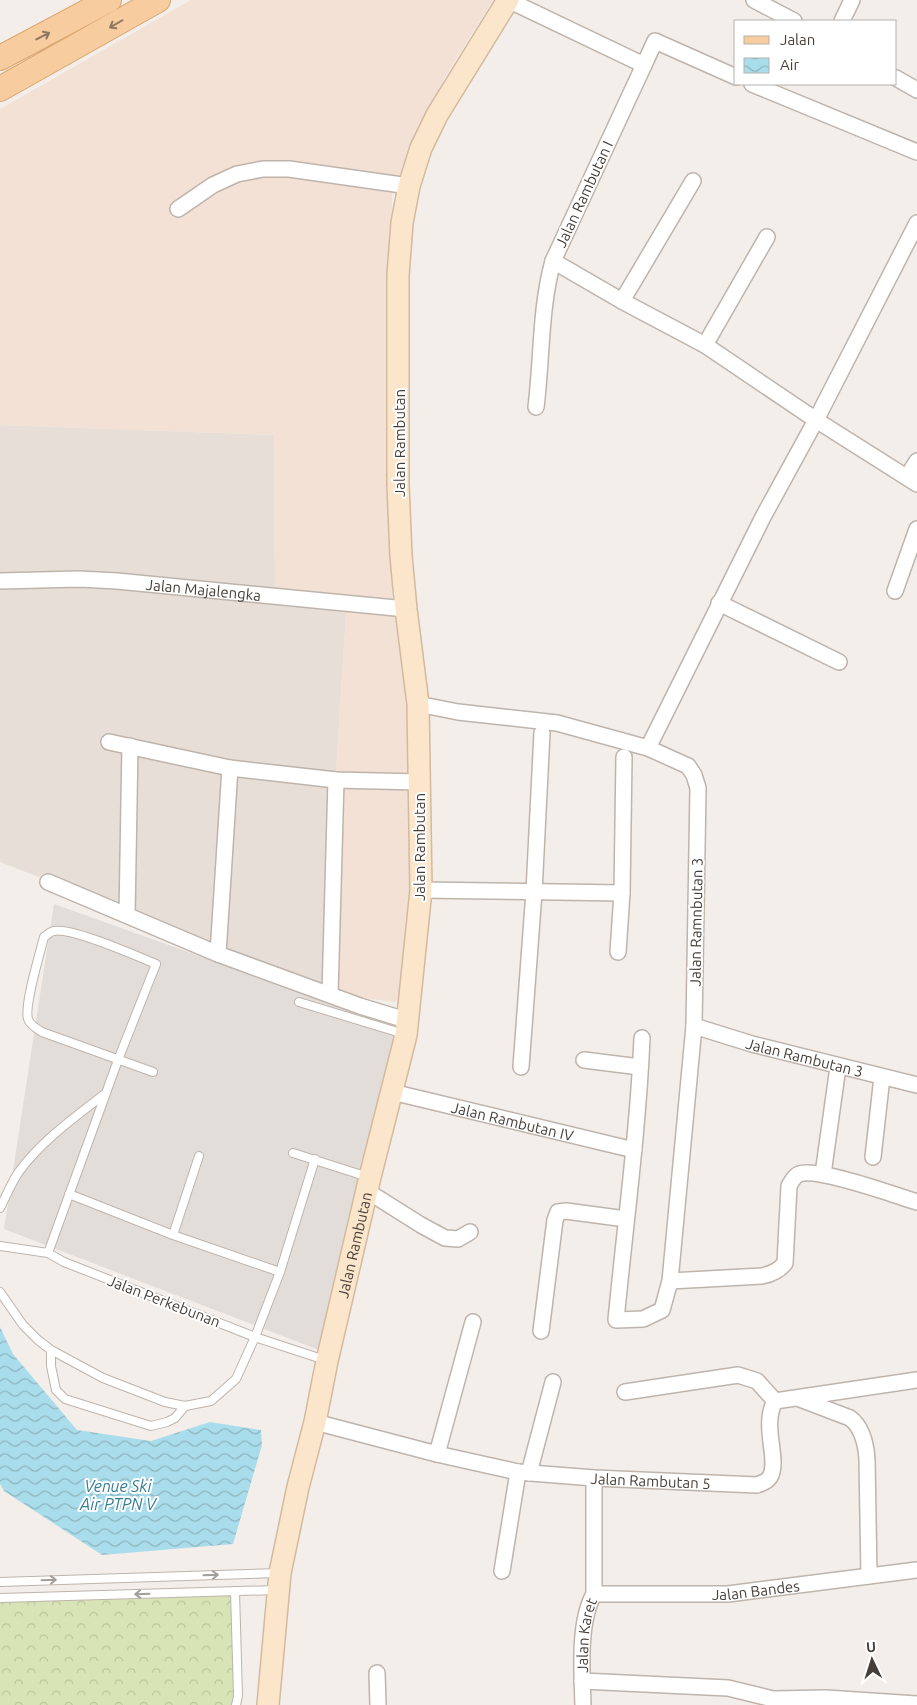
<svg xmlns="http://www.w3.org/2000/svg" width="917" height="1705" viewBox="0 0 917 1705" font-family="Ubuntu,sans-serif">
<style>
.residential{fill:#e7dfd7}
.commercial{fill:#f3e1d6}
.industrial{fill:#e3ddda}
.forest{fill:url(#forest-crowns)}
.water{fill:url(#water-waves)}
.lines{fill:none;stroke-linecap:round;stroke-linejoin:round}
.lane-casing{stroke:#beb4ac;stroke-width:10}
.street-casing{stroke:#beb4ac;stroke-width:18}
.secondary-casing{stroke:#d2ba9e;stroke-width:24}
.primary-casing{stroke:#dba56f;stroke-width:26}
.lane{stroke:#fff;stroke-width:8}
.street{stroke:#fff;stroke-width:15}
.secondary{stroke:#fbe6cb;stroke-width:21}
.primary{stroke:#f7cc9e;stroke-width:24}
.oneway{stroke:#8d7761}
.oneway2{stroke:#a29e9c}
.labels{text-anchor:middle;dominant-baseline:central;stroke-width:4;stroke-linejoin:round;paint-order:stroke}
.street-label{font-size:15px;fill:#463e38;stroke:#fff}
.water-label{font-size:16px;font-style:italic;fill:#337d93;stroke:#fff}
</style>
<defs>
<pattern id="forest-crowns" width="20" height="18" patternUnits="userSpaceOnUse" patternTransform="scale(1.25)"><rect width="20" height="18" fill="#d8e4b5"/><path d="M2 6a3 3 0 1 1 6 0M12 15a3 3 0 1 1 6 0" fill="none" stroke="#bbc59c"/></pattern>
<pattern id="water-waves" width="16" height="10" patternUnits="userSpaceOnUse" patternTransform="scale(1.25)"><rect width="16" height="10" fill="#aaddeb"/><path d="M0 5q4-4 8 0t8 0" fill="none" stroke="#8cb5bf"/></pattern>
</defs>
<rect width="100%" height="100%" fill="#f3eee9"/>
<path class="residential" d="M0,425L274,435L275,592L347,598L336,773L346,996L0,862Z"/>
<path class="commercial" d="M191,0H493L445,77L392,195L388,416L392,600L408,701L412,882L405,993L395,1002L346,996L334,980L336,773L347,598L275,592L274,435L0,425V109Z"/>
<path class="industrial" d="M54,904L401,1028L324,1352L4,1229Z"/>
<path class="forest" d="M235,1591L236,1705H0V1598Z"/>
<path class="water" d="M0,1327L13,1354L77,1430L151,1441L210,1422L261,1430L262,1445L233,1544L102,1555L4,1491L0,1484Z"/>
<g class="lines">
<defs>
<path id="lane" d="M299,1002L404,1034
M293,1153L368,1177
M199,1156L173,1235L280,1272
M69,1194L173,1235
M0,1208C6,1196 11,1184 18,1173C41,1141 75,1117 106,1093
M0,1246L48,1253L64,1262L255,1337L325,1360
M48,1253L118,1060L156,964C136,956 72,927 54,931C51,931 47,935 44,937C40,953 24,1005 28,1019C30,1025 37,1029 42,1032L153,1072
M0,1292L23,1325L38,1340L51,1350L103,1378L165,1402L185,1406L211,1401L236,1379L255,1337L280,1272L315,1159
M51,1350V1366L56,1390L65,1399L151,1426L167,1422L175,1418L185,1406
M0,1582L278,1573
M235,1591L238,1696L236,1705
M0,1598L277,1590"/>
<g id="street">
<path d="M508,0L644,65L553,261L622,301L705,345L816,420L917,484"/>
<path d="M754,0L794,21"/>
<path d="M842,21L852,0"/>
<path d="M644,65L655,41L736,77"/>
<path d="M896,78L917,90"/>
<path d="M752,84L917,152"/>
<path d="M178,209L213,185L237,174L263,169H289L409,186"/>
<path d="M622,301L693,181"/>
<path d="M705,345L767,237"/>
<path d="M536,407C542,359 540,308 553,261"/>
<path d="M907,477L917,461"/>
<path id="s1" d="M0,581L79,579L117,581L406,609"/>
<path d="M895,591L917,529"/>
<path d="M719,603L839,662"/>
<path d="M418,704L458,712L557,723L648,748L688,766L694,775L698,788L694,1026L670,1281L662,1310L643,1319L616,1320C625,1226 638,1132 642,1038"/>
<path d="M109,742L230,768L336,780L418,782"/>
<path d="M648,748L763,517L816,420L917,223"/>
<path d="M48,882L218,954L360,1006L409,1021"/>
<path d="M421,890L622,893L624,757"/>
<path d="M127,915L130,746"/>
<path d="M618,952L622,893"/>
<path d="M218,954L230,768"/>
<path d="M330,994L336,780"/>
<path id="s2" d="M694,1026L752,1044L917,1085"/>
<path d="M584,1060L640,1067"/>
<path d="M521,1067L534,892L542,733"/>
<path id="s3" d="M392,1092L634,1150"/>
<path d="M873,1157L882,1077"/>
<path d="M823,1174L838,1067"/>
<path d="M367,1191L421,1225L445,1238L458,1239L470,1232"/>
<path d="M670,1281L762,1276C772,1274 779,1271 785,1263L789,1186C792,1181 794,1176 799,1174C818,1167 894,1195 917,1202"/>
<path d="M541,1331L555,1220L558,1212L566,1211L626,1219"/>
<path d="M625,1392L738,1375L757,1381L775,1401"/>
<path d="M800,1399L850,1418C862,1427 866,1445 867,1459L869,1576"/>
<path id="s4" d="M315,1422L437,1454L518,1472L594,1478L757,1485C762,1483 767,1482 770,1477C780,1460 761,1426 775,1401L917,1380"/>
<path d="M437,1454L473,1322"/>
<path d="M529,1473L553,1382"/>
<path d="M502,1571L518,1472"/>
<path id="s5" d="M594,1594H728L917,1570"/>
<path d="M377,1673L378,1705"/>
<path d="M582,1681L728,1688L773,1699L826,1698L917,1704"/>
<path id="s6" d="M583,1705C582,1673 578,1622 594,1594V1478"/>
</g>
<g id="secondary">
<path id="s7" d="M268,1705L280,1573L298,1487L315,1422L327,1361L370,1177L406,1035L421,890L418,704L406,609L401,556L398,485V275L402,223L409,186L421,148L437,115L508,0"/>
</g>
<path id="primary" d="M0,58L109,0
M0,89L158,0"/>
</defs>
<use href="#lane" class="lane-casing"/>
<use href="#street" class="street-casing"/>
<use href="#secondary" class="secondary-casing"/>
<use href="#primary" class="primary-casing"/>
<use href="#lane" class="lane"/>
<use href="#street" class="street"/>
<use href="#secondary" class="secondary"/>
<use href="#primary" class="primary"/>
</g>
<defs><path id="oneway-shaft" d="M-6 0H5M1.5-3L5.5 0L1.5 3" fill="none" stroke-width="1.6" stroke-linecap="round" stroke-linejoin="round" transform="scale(1.25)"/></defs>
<g class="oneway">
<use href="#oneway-shaft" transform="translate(116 24) rotate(150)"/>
<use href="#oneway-shaft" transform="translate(43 36) rotate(-27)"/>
</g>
<g class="oneway2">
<use href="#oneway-shaft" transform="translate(211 1575) rotate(-2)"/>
<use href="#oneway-shaft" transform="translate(49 1580) rotate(-2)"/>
<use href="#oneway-shaft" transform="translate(142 1594) rotate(178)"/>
</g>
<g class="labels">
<g class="street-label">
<text transform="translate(584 194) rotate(-65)">Jalan Rambutan I</text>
<text transform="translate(399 443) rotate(-90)">Jalan Rambutan</text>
<text stroke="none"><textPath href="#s1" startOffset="204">Jalan Majalengka</textPath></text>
<text transform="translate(419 847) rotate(-90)">Jalan Rambutan</text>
<text transform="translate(696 922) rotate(-89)">Jalan Ramnbutan 3</text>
<text stroke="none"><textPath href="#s2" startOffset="115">Jalan Rambutan 3</textPath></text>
<text stroke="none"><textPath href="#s3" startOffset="124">Jalan Rambutan IV</textPath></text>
<text stroke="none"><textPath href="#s7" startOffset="469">Jalan Rambutan</textPath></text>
<text transform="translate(164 1301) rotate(21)">Jalan Perkebunan</text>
<text stroke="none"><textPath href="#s4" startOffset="342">Jalan Rambutan 5</textPath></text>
<text stroke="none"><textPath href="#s5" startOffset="162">Jalan Bandes</textPath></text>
<text stroke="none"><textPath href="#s6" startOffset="70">Jalan Karet</textPath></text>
</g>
<g class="water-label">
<text x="118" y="1486">Venue Ski<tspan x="118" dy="18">Air PTPN V</tspan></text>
</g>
</g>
<rect x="734" y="20" width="162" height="65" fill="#ffffff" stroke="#b5b2af"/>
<rect x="744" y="36" width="25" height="8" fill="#f7cc9e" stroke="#b5b2af"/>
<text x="780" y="45" font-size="15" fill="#463e38">Jalan</text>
<rect x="744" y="58" width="25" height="15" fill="url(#water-waves)" stroke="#b5b2af"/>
<text x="780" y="70" font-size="15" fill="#463e38">Air</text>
<g transform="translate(872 1660) rotate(356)" stroke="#ffffff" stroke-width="4" paint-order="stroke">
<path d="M0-4L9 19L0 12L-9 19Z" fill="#463e38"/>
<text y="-8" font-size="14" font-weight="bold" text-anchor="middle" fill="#463e38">U</text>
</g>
</svg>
